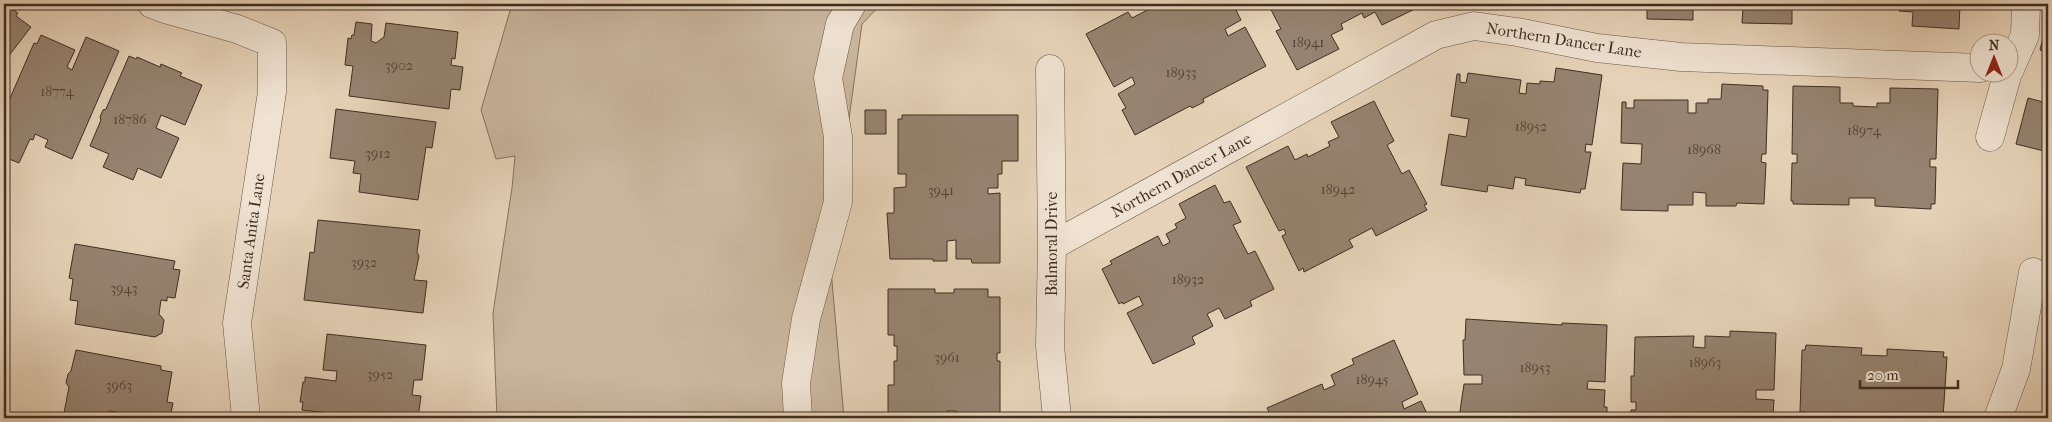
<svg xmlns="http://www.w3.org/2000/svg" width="2052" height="422" viewBox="0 0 2052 422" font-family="'IM FELL French Canon',serif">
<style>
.green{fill:#cab69e;stroke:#847260}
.building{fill:#968370;stroke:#3f2e22}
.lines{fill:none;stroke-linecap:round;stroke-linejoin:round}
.minor-casing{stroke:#695748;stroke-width:29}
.minor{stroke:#efe2d1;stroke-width:28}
.labels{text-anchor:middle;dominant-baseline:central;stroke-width:5;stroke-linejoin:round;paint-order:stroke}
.number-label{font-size:14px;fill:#554336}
.street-label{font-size:16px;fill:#3f2e22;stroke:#efe2d1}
</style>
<rect width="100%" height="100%" fill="#e6d2b8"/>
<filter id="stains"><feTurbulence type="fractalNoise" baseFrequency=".004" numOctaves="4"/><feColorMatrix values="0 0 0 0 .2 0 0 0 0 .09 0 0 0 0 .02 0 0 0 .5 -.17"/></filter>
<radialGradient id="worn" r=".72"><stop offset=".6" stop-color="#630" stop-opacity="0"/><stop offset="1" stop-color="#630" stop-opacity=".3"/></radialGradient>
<path class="green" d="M512,4H881L862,24L830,258L844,418H497L493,313L512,188L515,156L496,159L481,110Z"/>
<path class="building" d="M4,4L18,13L16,16L31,27L4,62Z
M1159,4H1233L1241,20L1225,29L1228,36L1245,27L1266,66L1203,99L1204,102L1192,108L1190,106L1135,135L1122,110L1126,108L1118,94L1135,84L1132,77L1114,87L1086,34L1128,12L1132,18Z
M1268,4H1425L1382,25L1375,12L1364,18L1362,13L1341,24L1343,29L1331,35L1339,49L1297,70L1276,31L1281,29Z
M1647,4H1707V5H1693V20L1647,19Z
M1731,4H1792V24L1742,23L1743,7H1730Z
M1815,4H1960L1959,29L1912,26L1913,12L1899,11L1900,7H1888V9L1815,5Z
M2048,17V52L2040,50Z
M356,22L372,24L371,41L376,43L384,37L386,23L458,32L455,59L452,58L451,65L463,67L460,90L451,89L449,109L349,96L353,66L345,65L348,38L351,39L352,35H354Z
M41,35L75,50L67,67L72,70L86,37L119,51L72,159L45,147L48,140L35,134L33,140L30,139L19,163L4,157V112L34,43L37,44Z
M129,56L136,59L137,57L160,67L161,64L182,73L180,76L202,85L185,125L161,115L156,128L179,138L161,178L138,168L133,180L103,167L109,154L90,146L101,120L100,117L103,110L106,109Z
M1556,68L1602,75L1592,145L1586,144L1585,152H1591L1585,189H1581L1580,193L1525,185L1526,179L1515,177L1513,189L1488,185L1487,192L1441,185L1449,134L1466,137L1469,119L1451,116L1457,74H1460V82L1466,83L1468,73L1521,80L1519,93L1526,94L1527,83L1540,84V81L1554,82Z
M1722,84L1763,86V90H1768L1766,154H1762L1761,162L1766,163L1764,204L1737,203L1736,206H1706V193L1693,192V205H1668V211L1621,210L1623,163L1641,164L1642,144L1621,143L1622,102H1626V108H1634V100H1688V113H1696V103H1708V99H1721Z
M1793,86L1840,87V103H1853V106L1877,107V103H1890V88L1938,89L1936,159H1930V167H1936L1935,204H1931V209L1875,206V198H1849V205L1793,204V201H1791L1792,163H1797V154H1792Z
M2046,89L2048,90V152L2016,144L2028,98L2043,102Z
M1374,101L1394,141L1387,145L1402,174L1409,170L1427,204L1424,205L1427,210L1376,236L1372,228L1349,240L1353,247L1304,272L1303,268L1299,271L1282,236L1286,234L1284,229L1279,231L1246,167L1288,146L1295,160L1307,154L1308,157L1330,146L1328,142L1339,137L1331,122Z
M336,109L436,122L432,148L426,147L418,200L359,192L361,174L353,173L355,161L330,158Z
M865,110H886V134H865Z
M902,115H1018V161H1002V174H998V188H988V194L1000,193V263H972L971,259H956V240L947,241V261H933V259H890L887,213H894V188L906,187V174H898V119H902Z
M1215,185L1224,203L1230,201L1241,222L1233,225L1248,254L1255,251L1274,289L1250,301L1252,306L1225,319L1219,308L1207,314L1213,326L1192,337L1195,344L1153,364L1127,313L1143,305L1139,296L1123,304L1122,302L1119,304L1102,269L1112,264L1110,261L1158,236L1163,246L1170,242L1166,234L1177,228L1175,224L1186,218L1179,204Z
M318,220L420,230L417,252L419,256L414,280L427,281L423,313L304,300L310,252L314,253Z
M75,244L175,261L173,269L180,270L175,298L167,297V301L161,300L159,314L164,320L162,333L155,337L75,324L78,301L70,300L73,279L69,278Z
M888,289H935V293H954V289H988V297H1000V353H997V361H1000V418H956V411H947V418H888V385H894V361H897V346H894V335H888Z
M1466,319L1562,325V323L1607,325L1605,382L1588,381L1587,389L1605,390L1604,407H1607V418H1459L1464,384H1482V375H1464L1463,340H1465Z
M1730,331L1776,333L1774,390H1756V399L1774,400L1773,415H1775V418H1630L1631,410H1636V402H1631V376H1634L1635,337L1694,336L1693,347L1705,348V336L1730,337Z
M327,334L426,345L422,380H414L412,395L421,396L418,418H375L302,410L303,402H300L303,382H305V377L336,381L337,371L323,370Z
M1394,340L1418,394L1402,402L1404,409L1421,401L1429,418H1272L1267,408L1322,384L1324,390L1335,385L1331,375L1354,364L1352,359Z
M1806,345L1862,348L1861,355L1887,356V349L1944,352L1943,357H1947L1943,418H1805V412H1800L1802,350H1805Z
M76,350L161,366V370L172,372L167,402L173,403L170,418H122L123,413L109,411L107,418H63L69,387L66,383L68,374L71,371Z"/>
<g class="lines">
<defs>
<path id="minor" d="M152,4L165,9L237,29L272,43V92L237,323L246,418
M1050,69L1052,246L1050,346L1057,418
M2010,69L2025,35L2026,4
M1990,137L2008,72
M1052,246L1436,35L1474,26L1517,32L1597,48L1681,57L1980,68
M798,418L796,383L806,319L838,202V137L828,78L840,24L852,4
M1998,418L2016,369L2033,272"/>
</defs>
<use href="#minor" class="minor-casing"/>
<use href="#minor" class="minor"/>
</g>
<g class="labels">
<g class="number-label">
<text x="1308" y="42">18941</text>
<text x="399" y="65">3902</text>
<text x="1181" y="72">18933</text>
<text x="57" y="91">18774</text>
<text x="130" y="119">18786</text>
<text x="1531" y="126">18952</text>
<text x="1864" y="130">18974</text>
<text x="1704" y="149">18968</text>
<text x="378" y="153">3912</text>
<text x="1338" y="189">18942</text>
<text x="941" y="190">3941</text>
<text x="364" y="262">3932</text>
<text x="1188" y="279">18932</text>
<text x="124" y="288">3943</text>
<text x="947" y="357">3961</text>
<text x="1705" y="362">18963</text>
<text x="1535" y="367">18953</text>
<text x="380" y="374">3952</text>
<text x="1372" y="379">18945</text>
<text x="119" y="385">3963</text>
</g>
<g class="street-label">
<text transform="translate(1564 40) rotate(9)">Northern Dancer Lane</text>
<text transform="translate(1181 175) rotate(-29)">Northern Dancer Lane</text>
<text transform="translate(251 231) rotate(-82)">Santa Anita Lane</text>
<text transform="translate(1051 244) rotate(-90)">Balmoral Drive</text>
</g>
</g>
<rect width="2052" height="422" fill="none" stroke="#e6d2b8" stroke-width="20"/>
<rect x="5" y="5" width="2042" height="412" fill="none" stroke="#3f2e22" stroke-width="2.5"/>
<rect x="10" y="10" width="2032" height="402" fill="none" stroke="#3f2e22"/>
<g transform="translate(1994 58)"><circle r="24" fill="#efe2d1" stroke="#a99a8b"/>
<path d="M0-4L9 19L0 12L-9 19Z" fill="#8f2418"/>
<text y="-8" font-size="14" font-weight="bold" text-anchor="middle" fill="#3f2e22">N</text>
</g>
<path d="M1860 380v8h98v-8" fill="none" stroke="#3f2e22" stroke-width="2.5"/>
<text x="1867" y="380" font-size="15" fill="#3f2e22" stroke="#efe2d1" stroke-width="4" paint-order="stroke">20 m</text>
<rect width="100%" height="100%" filter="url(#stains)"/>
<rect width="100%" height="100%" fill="url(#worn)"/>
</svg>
